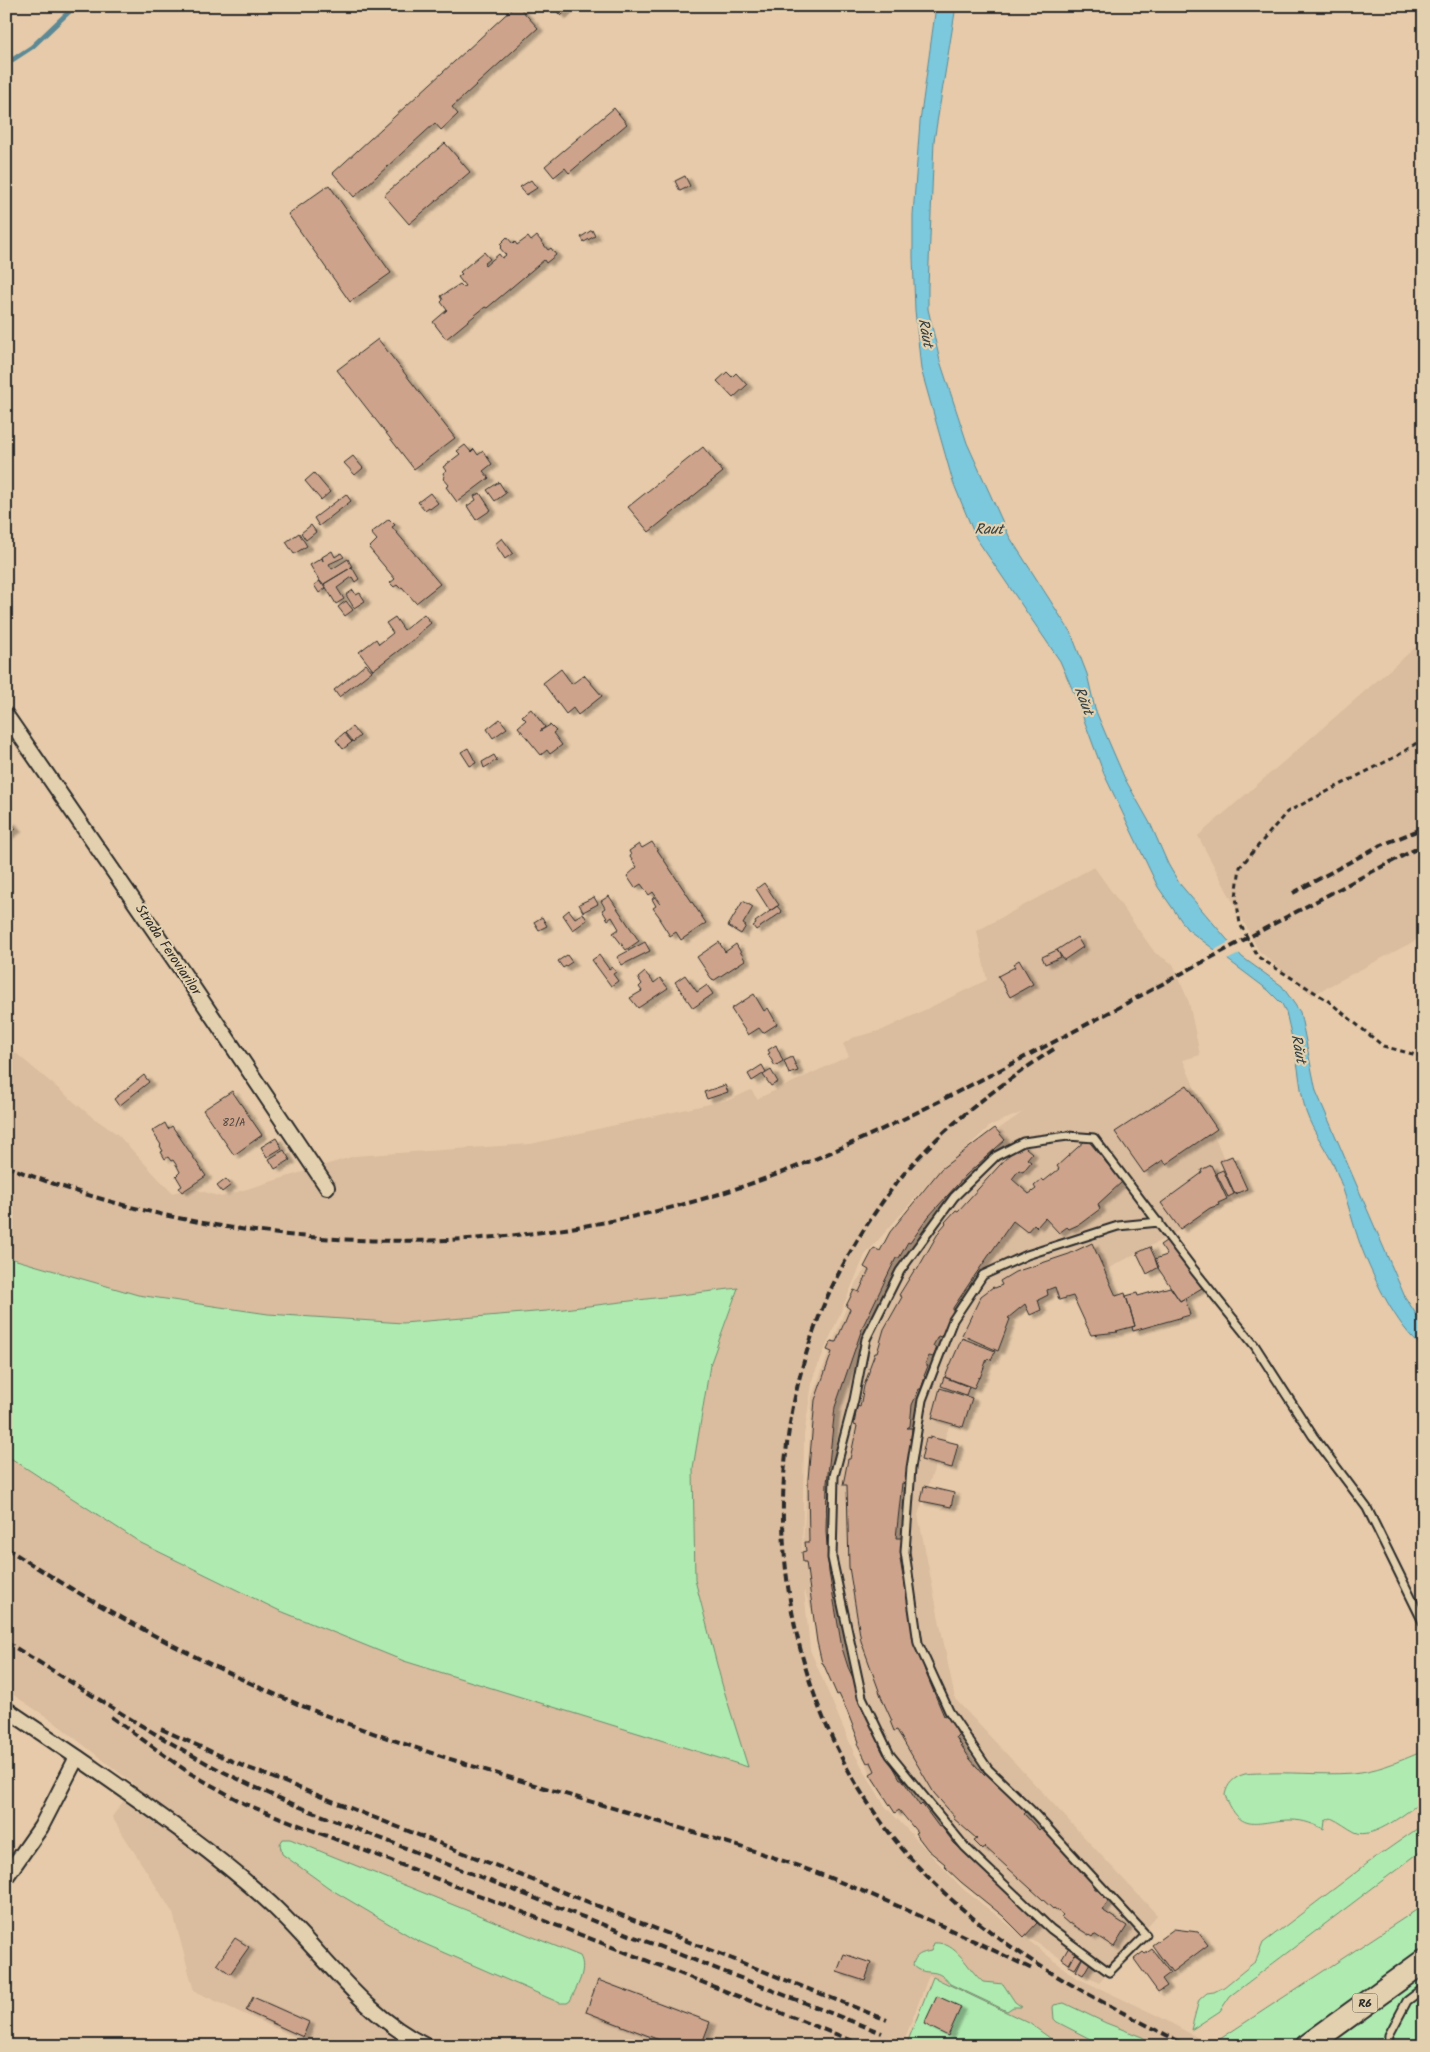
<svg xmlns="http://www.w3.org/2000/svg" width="1430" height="2052" viewBox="0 0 1430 2052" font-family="Kalam,sans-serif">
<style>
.built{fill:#dabc9e;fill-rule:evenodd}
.green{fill:#afebb0;stroke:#6d8b6e}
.water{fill:#7cc8dc;stroke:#5c8995}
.pier{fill:#e6caa9}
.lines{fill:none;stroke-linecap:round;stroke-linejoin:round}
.stream{stroke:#5c8995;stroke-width:5}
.building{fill:#cda48b;stroke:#2b2b2b;filter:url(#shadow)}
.service-casing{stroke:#2b2b2b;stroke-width:11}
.minor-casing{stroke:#2b2b2b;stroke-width:18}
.trunk-casing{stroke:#2b2b2b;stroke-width:26}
.path{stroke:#2b2b2b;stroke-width:3;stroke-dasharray:5 4;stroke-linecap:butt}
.service{stroke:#e3d0ae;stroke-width:7}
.minor{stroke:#e3d0ae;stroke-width:14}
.trunk{stroke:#e3d0ae;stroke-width:22}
.rail{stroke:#2b2b2b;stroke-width:4;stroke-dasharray:8 4;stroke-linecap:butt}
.labels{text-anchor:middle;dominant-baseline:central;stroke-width:4.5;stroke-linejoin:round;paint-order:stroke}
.number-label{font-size:11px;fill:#544943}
.shield{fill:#e3d0ae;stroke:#625c52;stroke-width:1}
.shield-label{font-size:12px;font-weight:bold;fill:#2b2b2b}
.street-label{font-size:14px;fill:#2b2b2b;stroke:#e3d0ae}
.water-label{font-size:15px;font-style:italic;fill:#374346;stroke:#e3d0ae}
</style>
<defs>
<filter id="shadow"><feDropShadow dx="5.5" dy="3" stdDeviation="1" flood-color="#0004"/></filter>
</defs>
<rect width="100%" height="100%" fill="#e6caa9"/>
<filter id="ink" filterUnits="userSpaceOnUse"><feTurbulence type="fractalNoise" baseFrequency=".02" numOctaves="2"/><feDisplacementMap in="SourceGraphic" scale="10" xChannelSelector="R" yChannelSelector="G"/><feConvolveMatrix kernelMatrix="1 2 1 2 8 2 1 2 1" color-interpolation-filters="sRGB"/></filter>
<g filter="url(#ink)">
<path class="built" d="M1424,640V936L1312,995L1259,951L1198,836Z
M1094,867L1155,953L1173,964L1189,1003L1200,1055L1183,1060L1240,1198L980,1337L918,1515L955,1699L1157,1915L1099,1983L1023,1934L873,1781L804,1589L810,1650L854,1753L884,1805L963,1889L1075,1977L1156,2015L1213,2046H1061L1029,2023L929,1975L902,2046H314L194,1991L173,1913L112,1817L135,1785L53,1721L6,1690V1455L141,1543L278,1610L747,1767L722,1684L695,1580L693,1468L710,1365L738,1289L547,1311L403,1323L268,1314L138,1295L17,1261L6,1257V1045L92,1117L117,1134L172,1193L191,1188L221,1197L355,1156L531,1144L732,1099L751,1090L757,1099L849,1056L843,1044L852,1038L883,1030L987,980L977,931ZM1023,1112L953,1161L991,1125ZM932,1179L856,1282L812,1397L802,1565L804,1435L813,1377L865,1255Z"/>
<path class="green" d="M6,1257L138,1295L268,1314L403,1323L547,1311L738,1288L710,1365L693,1468L695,1580L722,1684L748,1767L404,1661L278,1610L141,1543L6,1455Z
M1424,1751V1800C1409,1810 1373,1841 1355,1832C1347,1828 1340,1822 1331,1818L1325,1821L1324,1829C1313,1824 1304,1820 1291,1820C1257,1820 1242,1837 1225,1795C1227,1784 1234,1777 1245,1774C1252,1773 1261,1773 1268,1773C1298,1772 1333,1776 1361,1772C1383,1769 1404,1759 1424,1751Z
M1424,1824V1849L1230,1996L1220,2011L1191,2030L1199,2000L1207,1993L1214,1992L1224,1987L1256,1961L1263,1943L1368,1863Z
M283,1839H290L580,1956C588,1970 576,1988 570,2001L567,2003H560L418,1941L332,1890L282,1854L280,1844Z
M1424,1905V2046L1211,2045Z
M934,1943C957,1941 968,1970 983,1982L1003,1984L1015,2002L1022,2007H1013L1007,2011L950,1984C935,1964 927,1979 913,1965C915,1954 922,1953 931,1951Z
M933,1977L1029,2023L1061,2046H906Z
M1064,2003L1106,2023L1142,2037L1156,2046H1104L1057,2022L1054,2019L1053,2007L1054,2005Z"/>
<path class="water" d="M936,6H956L934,141L928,287V309L940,361L967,443L1009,536L1071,633L1087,674L1095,709L1109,742L1125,779L1151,825L1168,864L1179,883L1242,957L1282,986L1300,1012L1316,1091L1405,1297L1418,1317L1424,1321V1348C1397,1329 1369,1270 1358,1238C1351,1217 1346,1195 1337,1173C1329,1152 1314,1135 1306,1112C1302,1098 1300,1083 1298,1068C1295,1049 1290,1030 1286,1012L1282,1004L1268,990L1187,929L1158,887L1104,774L1074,693L1060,661L976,538L953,482L921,369L915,310L913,257V215L920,122Z"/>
<path class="pier" d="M1231,941L1241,953L1225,961L1211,952Z"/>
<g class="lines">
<path class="stream" d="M6,64L32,47L75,6"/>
</g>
<path class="building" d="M515,6H518L538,28L452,107L458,114L441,130L435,123L354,197L333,173Z
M551,6H571L561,16Z
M614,108L627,124L569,173L565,168L554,177L545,166Z
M445,143L470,172L409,224L384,195Z
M685,176L690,186L680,191L675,181Z
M531,180L537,188L526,195L520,187Z
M329,185L391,273L350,302L288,214Z
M592,230L595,236L584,242L581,237Z
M537,236L548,250L551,248L556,255L546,263L544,260L487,308L485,307L446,339L433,322L447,310L441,302L443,300L441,296L460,284L463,287L465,286L458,277L462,274L460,272L484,252L490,259L484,264L485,266L499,254L502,258L506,255L500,248L502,246L500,244L507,237L513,244L515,242L517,245L528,237L531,241Z
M378,339L455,438L414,469L337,370Z
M727,372L732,377L736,373L747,385L733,398L717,381Z
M465,445L471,452L474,449L478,455L483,451L492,464L483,471L489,478L457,502L446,487L449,485L443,478L445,477L443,473L446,471L443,467L460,454L457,451Z
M703,447L723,472L649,532L628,507Z
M353,456L363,468L355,475L344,463Z
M314,473L330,492L321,500L305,481Z
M499,482L506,493L495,501L487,490Z
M430,493L438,503L430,509L429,507L425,510L418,502Z
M480,493L491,510L476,520L467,506L476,500L474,496Z
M346,494L351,501L319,526L314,518Z
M389,519L395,525L392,527L440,584L416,603L402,587L400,588L397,585L394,587L390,583L395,579L369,548L377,540L371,533Z
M311,525L316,532L306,540L301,533Z
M299,533L307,546L294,554L286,542Z
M502,538L513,553L505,559L495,544Z
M332,551L335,557L341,553L344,557L329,564L332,569L348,559L352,567L322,585L310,565L322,558L323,561L322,557Z
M352,567L359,579L355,582L352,577L337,588L344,599L336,604L324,584Z
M320,581L326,588L319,593L314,585Z
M353,590L356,595L360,593L365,601L354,608L346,595Z
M346,601L353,610L345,616L338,607Z
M424,614L431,623L417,635L418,636L373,670L359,652L376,639L379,644L393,633L386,623L395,617L404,630Z
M366,664L372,671L339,697L334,690Z
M561,669L572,684L584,675L602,696L578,715L573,708L566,714L543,683Z
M531,709L545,727L540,731L550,725L556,731L553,733L562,745L550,754L547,750L541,755L518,727L526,720L522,716Z
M500,719L507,728L493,738L487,729Z
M352,727L360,736L353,742L345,733Z
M344,733L352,742L343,749L336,740Z
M468,748L476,763L470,766L461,752Z
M494,755L497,760L484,768L482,762Z
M6,821L7,823L10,821L16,829L6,836Z
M652,842L706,923L681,940L676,932L670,936L659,919H661L653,908L656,906L652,899L655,897L659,903L660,902L653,892L649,895L641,884L635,888L627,876L637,867L630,857L631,855L629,851L639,844L642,848Z
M764,883L779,905L770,911L756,889Z
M609,896L639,941L626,950L613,933L619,929L612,917L608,920L602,910L605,908L601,901Z
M594,897L598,904L583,912L579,904Z
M743,901L753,907L743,924L746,926L741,934L728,926Z
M777,906L782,912L756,930L753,926L756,924L755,922Z
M569,910L575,918L583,913L587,920L573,930L563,915Z
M542,917L547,926L539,930L534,922Z
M1077,937L1083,947L1064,960L1057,950Z
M645,942L650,951L622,965L617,957Z
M719,942L725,952L736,944L745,960L713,981L697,957Z
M1057,950L1061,957L1045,964L1042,957Z
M567,955L572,962L563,968L558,961Z
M599,955L609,969L612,967L616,972L613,974L618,981L611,986L592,960Z
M1019,960L1033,984L1010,997L998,976L1015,967L1013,964Z
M645,972L654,983L660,978L668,988L638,1008L630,998L642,991L639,987L642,984L638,978Z
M685,975L697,992L707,985L713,994L693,1008L675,982Z
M754,994L764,1011L768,1008L777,1024L763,1033L759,1028L748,1035L731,1009Z
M776,1045L783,1061L775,1066L768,1054L770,1053L768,1050Z
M792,1057L798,1071L789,1074L784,1061Z
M762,1065L766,1072L752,1081L748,1074Z
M771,1070L778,1082L771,1086L763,1075Z
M144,1075L149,1082L119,1106L114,1099Z
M725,1085L728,1092L707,1099L704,1092Z
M1187,1085L1217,1129L1166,1164L1163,1160L1144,1173L1115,1132Z
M232,1091L262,1135L234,1155L203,1110Z
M165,1123L168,1129L172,1126L206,1176L182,1192L179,1188L182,1186L176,1176L180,1172L177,1166L173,1160L171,1161L168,1157L165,1159L161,1152L163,1151L160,1146L161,1145L152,1131Z
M995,1128L1005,1140L966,1175L929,1216L910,1243L908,1242L899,1258H896L863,1326L835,1407L827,1483L826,1532L829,1572L842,1648L848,1667L865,1704L862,1706L876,1735L878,1733L883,1743L879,1745L884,1755L886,1754L900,1779H902L920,1806L922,1804L939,1827L941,1826L954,1843L1019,1902L1018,1904L1037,1923L1024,1937L1003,1916L961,1882L944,1866L945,1864L928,1850L915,1833L917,1832L899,1810L895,1813L870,1774L875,1771L871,1762L867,1763L857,1743L859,1742L847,1711L839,1694L837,1695L823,1663H822L817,1642L806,1562H803L802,1552L806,1551L805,1542H809L808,1479L815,1400L832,1352L827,1350L831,1341L836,1342L850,1309L846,1306L854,1290L859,1292L869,1270L864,1267L874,1248L880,1251L890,1232L941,1169Z
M276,1138L282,1148L267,1157L261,1147Z
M1087,1139L1122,1182L1098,1204L1100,1209L1080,1224L1069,1229L1067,1227L1059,1233L1045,1218L1037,1227L1034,1224L1027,1232L1013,1221L973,1278L953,1308V1314L941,1337L938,1336L933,1346L937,1348L933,1357L929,1356L925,1364L928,1366L924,1376L925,1377L921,1389H919L912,1405L910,1426L907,1428H912L911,1438L909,1439L912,1440L906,1484L902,1483L896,1538H903L904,1558L900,1559L903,1577H907L910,1622H912L925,1671L944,1716L948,1714L959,1736L956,1737L970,1759L984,1775L986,1772L993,1779L995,1778L1028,1810L1024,1814L1039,1830L1042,1827L1067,1851L1065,1853L1084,1871L1098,1881L1093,1887L1109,1900L1102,1910L1127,1926L1114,1947L1094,1934L1092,1937L1070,1923L1069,1924L1061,1917L1063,1915L1054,1908L1053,1909L985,1847L983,1850L974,1841L977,1839L953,1818L954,1816L934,1793L897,1730L894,1731L890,1721H892L882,1699L861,1641L849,1567L847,1485H843L848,1459H850L857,1426L854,1425L857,1406L860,1407L864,1386L870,1369H869L875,1353H877L884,1329L902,1297L899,1295L915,1269L917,1270L940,1230L946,1223L945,1222L956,1210L958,1211L1020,1143L1032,1153L1027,1159L1031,1162L1023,1172L1019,1170L1012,1179L1029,1194L1036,1189L1034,1186L1042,1179L1044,1181L1059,1169L1057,1166Z
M284,1150L290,1160L275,1169L269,1159Z
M1232,1156L1247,1189L1235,1194L1220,1161Z
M1211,1165L1227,1199L1218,1203L1219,1205L1210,1208L1180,1229L1161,1203L1202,1173L1201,1170Z
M1223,1170L1234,1194L1228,1197L1216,1173Z
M226,1179L231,1185L222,1192L217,1186Z
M1169,1239L1202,1288L1180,1301L1158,1268L1155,1259L1167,1255L1160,1245Z
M1092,1243L1116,1296L1125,1293L1135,1326L1116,1331L1118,1332L1091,1335L1073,1296L1059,1300L1055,1287L1047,1290L1048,1295L1038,1300L1041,1310L1030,1315L1025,1304L1008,1318L1010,1319L998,1351L962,1335L981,1296L993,1287L995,1288L1002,1285L1000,1281L1015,1272L1069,1254Z
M1150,1247L1159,1267L1147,1274L1137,1253Z
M1170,1287L1180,1301L1185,1298L1190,1315L1133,1331L1132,1327L1135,1326L1126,1296L1137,1293L1138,1296Z
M962,1338L995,1351L991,1360L987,1359L980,1378L979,1377L974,1388L945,1377Z
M944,1377L969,1387L966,1395L941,1386Z
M940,1388L972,1398L963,1427L932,1418Z
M930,1437L958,1444L952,1468L921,1460L926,1438L930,1439Z
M924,1486L954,1493L951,1507L921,1501Z
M1174,1929L1198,1932L1208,1945L1172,1972L1152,1945Z
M235,1938L249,1947L230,1974L217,1964Z
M1069,1947L1076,1952L1069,1964L1062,1959Z
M1152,1949L1170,1973L1162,1979L1167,1986L1158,1992L1134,1959L1143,1952L1145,1954Z
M1076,1952L1083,1956L1075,1969L1069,1966Z
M844,1954L871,1963L865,1981L837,1972Z
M1083,1957L1091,1961L1083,1975L1076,1971Z
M598,1980L710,2022L701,2046H675L586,2012Z
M937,1996L961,2007L948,2036L924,2024Z
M253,1997L309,2022L303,2037L246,2011Z"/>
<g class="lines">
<defs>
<path id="service" d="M1159,1222L1118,1226L1027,1255L983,1275L953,1320L922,1400L911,1468L905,1552L918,1643L949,1711L988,1769L1031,1810L1146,1935L1109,1972L1051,1929L965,1847L890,1755L862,1697L832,1558L834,1476L854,1400L866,1339L900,1271L954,1197L996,1156L1023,1142L1068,1136L1094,1138L1194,1270L1255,1346L1313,1436L1367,1508L1424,1624
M1388,2046L1389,2035L1407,2001L1424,1988"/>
<path id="minor" d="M6,715L182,971L327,1187
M6,1709L77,1757L41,1827L6,1877
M77,1757C143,1803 211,1849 270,1903C322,1951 362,2015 426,2046"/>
<path id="trunk" d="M1307,2046L1424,1961"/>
</defs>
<use href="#service" class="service-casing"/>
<use href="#minor" class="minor-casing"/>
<use href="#trunk" class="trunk-casing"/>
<path class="path" d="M1424,738L1397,756L1287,812L1240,867L1236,897L1240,924L1258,957L1327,1000L1383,1046L1416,1055H1424"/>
<use href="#service" class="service"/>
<use href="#minor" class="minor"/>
<use href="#trunk" class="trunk"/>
<path class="rail" d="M1293,893L1379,846L1424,828
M1054,1049C995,1088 938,1130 894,1186C867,1222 843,1261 825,1302C747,1485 778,1712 913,1861C994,1950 1084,1993 1188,2046
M6,1166C236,1259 510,1265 744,1186C841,1153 931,1106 1021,1059C1156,989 1288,914 1424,845
M6,1548C104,1611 205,1666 312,1710C463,1770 622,1807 775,1858C864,1888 948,1928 1032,1969
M6,1642C74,1683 140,1727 210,1765C239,1780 269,1794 300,1807L882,2033
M111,1717L188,1772L245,1804L866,2046
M161,1729L241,1765L887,2020"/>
</g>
</g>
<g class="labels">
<g class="number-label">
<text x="234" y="1123">82/A</text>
</g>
<rect class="shield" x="1352.5" y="1993.5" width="25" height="19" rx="4"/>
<g class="shield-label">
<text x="1365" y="2003">R6</text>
</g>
<g class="street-label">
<text transform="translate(168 950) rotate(56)">Strada Feroviarilor</text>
</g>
<g class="water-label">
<text transform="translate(925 333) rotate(79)">Răut</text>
<text x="989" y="530">Raut</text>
<text transform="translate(1083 701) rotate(68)">Răut</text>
<text transform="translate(1298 1049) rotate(79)">Răut</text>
</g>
</g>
<rect width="1430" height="2052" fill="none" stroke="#e3d0ae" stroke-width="25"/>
<rect x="12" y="12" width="1405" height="2027" fill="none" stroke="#2b2b2b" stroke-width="2" filter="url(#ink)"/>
</svg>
